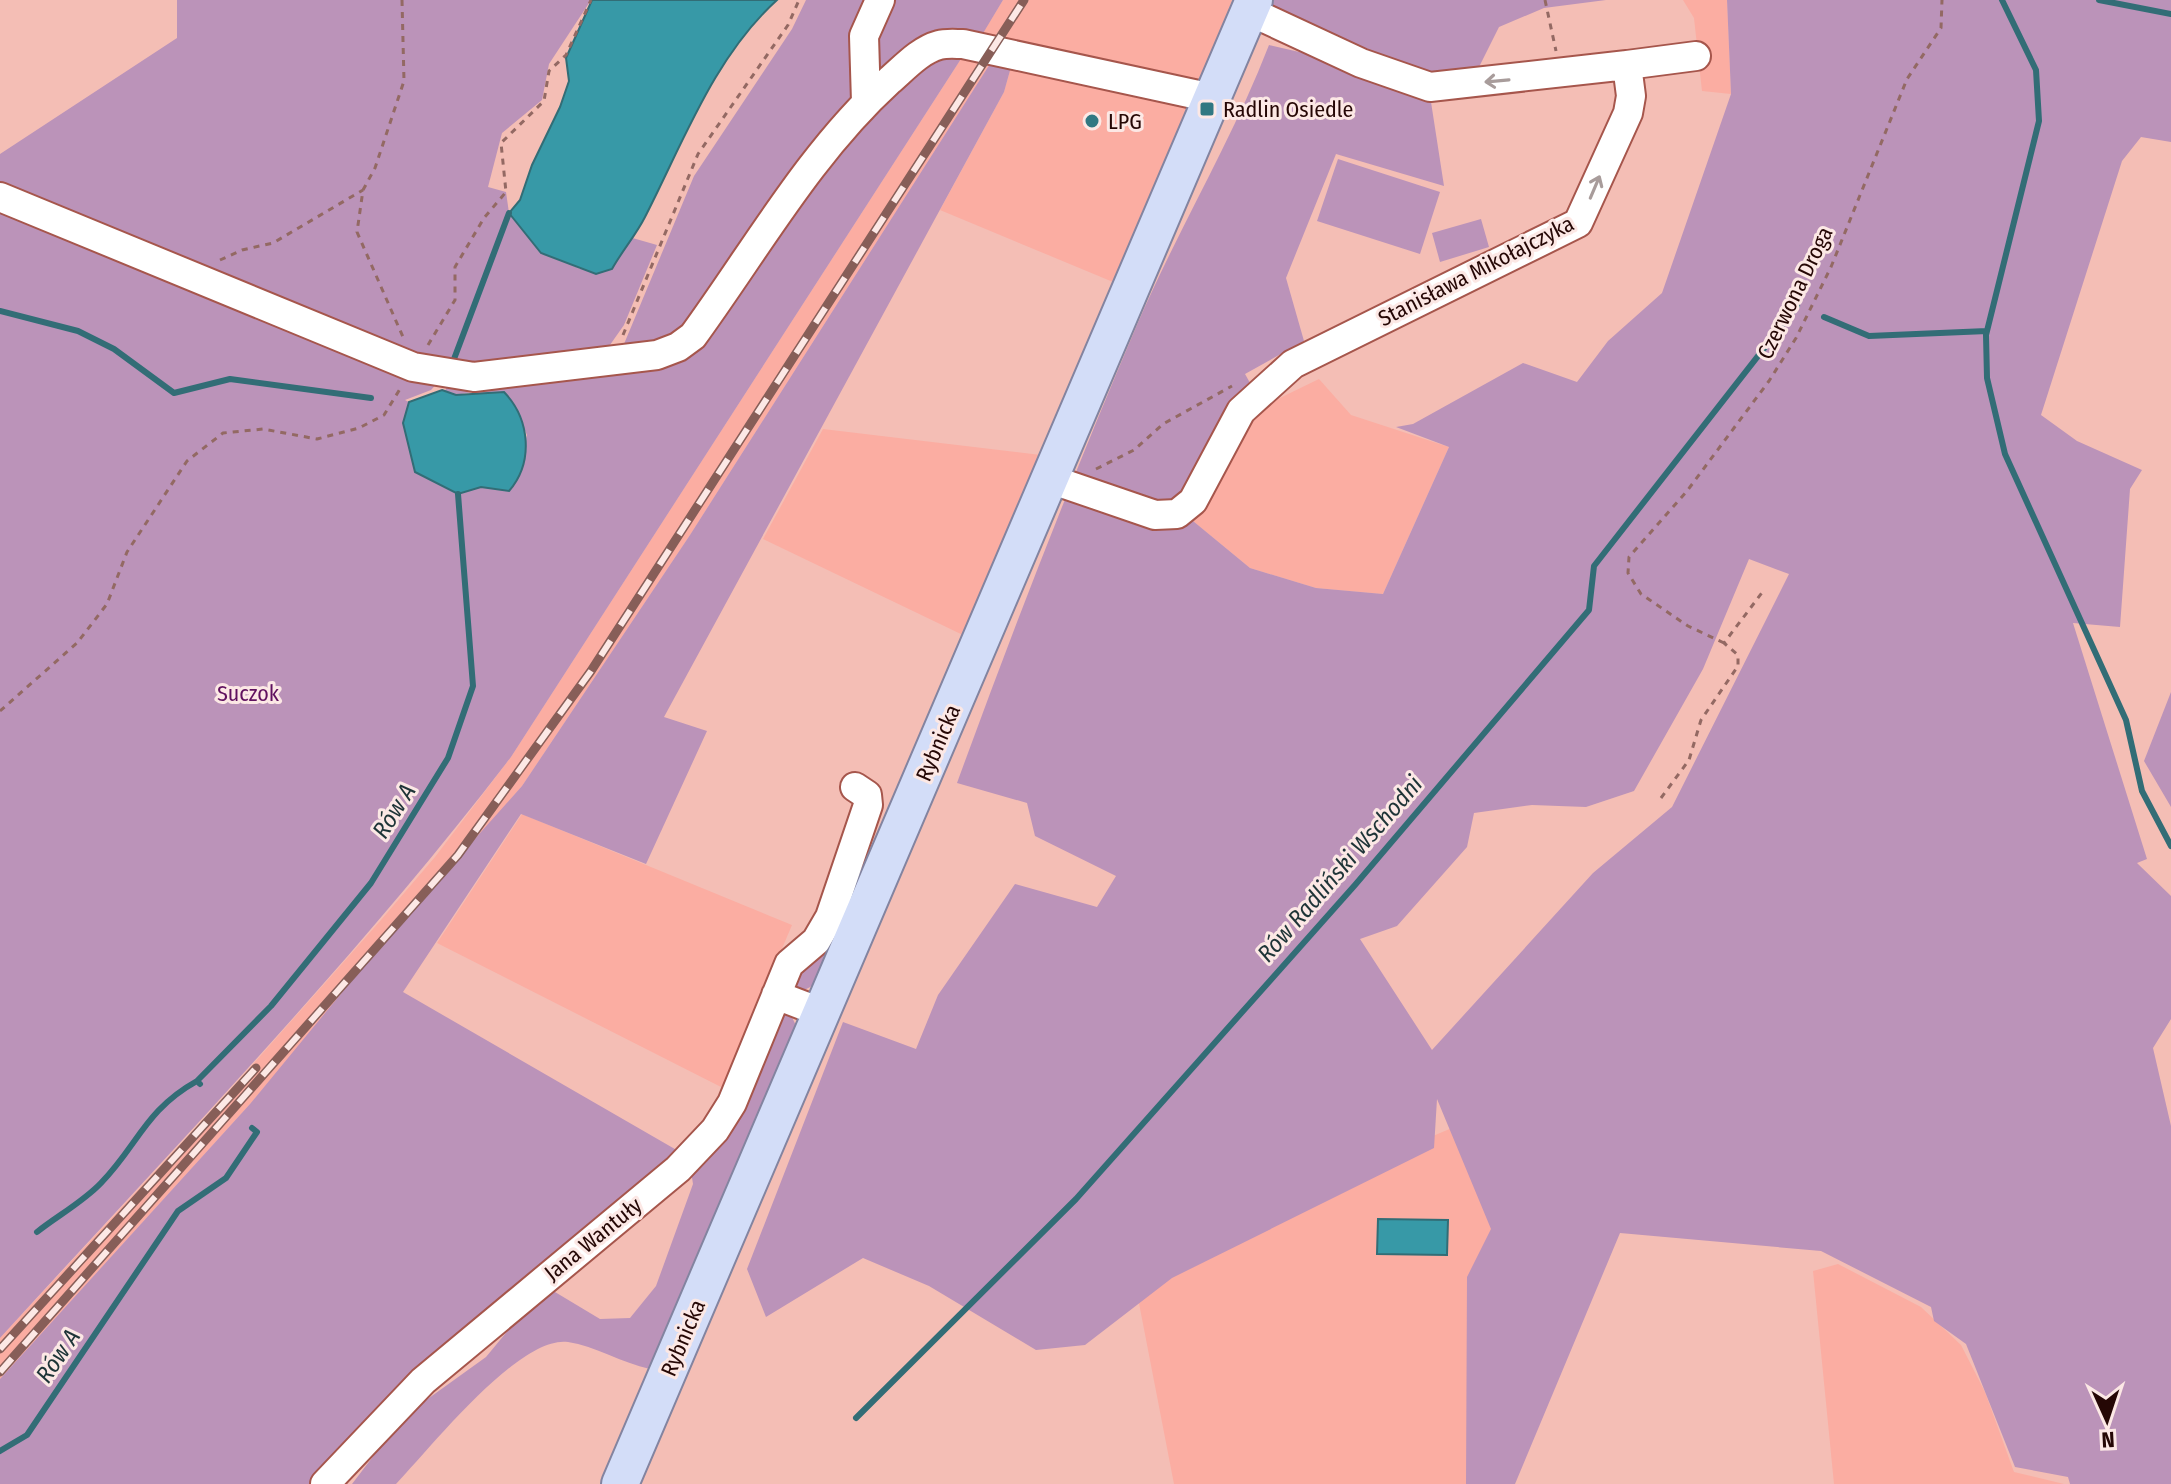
<svg xmlns="http://www.w3.org/2000/svg" width="2171" height="1484" viewBox="0 0 2171 1484" font-family="'Fira Sans Condensed',sans-serif">
<style>
.built{fill:#fbada2}
.green{fill:#bb93b9;fill-rule:evenodd}
.water{fill:#3799a7;stroke:#326d76;stroke-width:2}
.lines{fill:none;stroke-linecap:round;stroke-linejoin:round}
.stream{stroke:#326d76;stroke-width:6}
.minor-casing{stroke:#a6564c;stroke-width:32}
.major-casing{stroke:#8384a0;stroke-width:40}
.path{stroke:#936963;stroke-width:3;stroke-dasharray:6 6;stroke-linecap:butt}
.minor{stroke:#fff;stroke-width:28}
.major{stroke:#d3ddf8;stroke-width:36}
.rail-casing{stroke:#875e58;stroke-width:9}
.rail{stroke:#fce8e5;stroke-width:6;stroke-dasharray:18;stroke-linecap:butt}
.oneway{stroke:#a89c9b}
.poi-dot{fill:#317882;stroke:#fce8e5;stroke-width:3}
.labels{text-anchor:middle;dominant-baseline:central;stroke-width:6;stroke-linejoin:round;paint-order:stroke}
.poi-label{font-size:22px;fill:#250705;stroke:#fce8e5;text-anchor:start}
.street-label{font-size:22px;fill:#250705;stroke:#fce8e5}
.park-label{font-size:22px;fill:#60115f;stroke:#fce8e5}
.water-label{font-size:24px;font-style:italic;fill:#1e3437;stroke:#fce8e5}
</style>
<rect width="100%" height="100%" fill="#f4beb5"/>
<path class="built" d="M1003,0H1232L1176,151L1113,282L940,210L1004,92L1011,67L979,39Z
M1683,0H1727L1731,94L1702,91L1694,18Z
M968,48L995,56L690,535L522,786L250,1104L0,1379V1338L214,1108L381,920L435,857L511,757Z
M1319,379L1351,415L1449,447L1383,594L1316,588L1250,568L1193,521L1247,420L1263,406Z
M823,429L1041,455L965,636L763,539Z
M522,814L792,925L723,1088L437,943Z
M1464,1123L1502,1222L1473,1484H1174L1131,1262Z
M1838,1264L1921,1307L1961,1345L1985,1392L2014,1472L2064,1484H1834L1813,1271Z"/>
<path class="green" d="M177,0H591L549,64L542,100L502,133L488,187L506,192L509,213L562,260L580,269H612L629,237L657,245L624,325L605,352L442,378L431,390L405,400L409,402L403,423L416,472L458,494L481,487L509,491L527,435L521,422L472,392L456,395L445,391L448,384L682,362L869,112L933,54L968,48L511,757C354,962 174,1147 0,1338V154L177,38Z
M806,0H1003L982,35L924,41L765,211L672,339L619,356L694,176L792,29Z
M1271,0H1606L1544,8L1499,27L1479,67L1437,73L1431,102L1444,186L1336,154L1286,278L1304,341L1245,374L1263,406L1247,420L1193,521L1250,568L1316,588L1383,594L1449,447L1396,427L1413,424L1523,363L1577,382L1608,341L1662,293L1731,94L1727,0H2171V142L2141,137L2122,161L2041,415L2077,441L2142,470L2130,489L2120,627L2073,623L2147,859L2137,863L2171,896V1019L2153,1048L2171,1126V1484H2070L2068,1477L2015,1467L1966,1344L1934,1321L1931,1307L1821,1251L1620,1233L1515,1484H1466L1467,1277L1491,1229L1437,1099L1434,1148L1172,1278L1085,1345L1036,1350L929,1286L863,1258L766,1317L747,1269L843,1022L916,1049L938,995L1015,884L1097,907L1116,876L1035,836L1027,803L957,783C1013,629 1073,475 1137,325C1178,229 1232,141 1269,45L1321,57L1269,5ZM1749,559L1789,574L1672,807L1593,873L1432,1050L1360,939L1397,926L1467,847L1474,813L1532,805L1586,807L1634,791L1703,669Z
M995,56L1011,67L1004,92L664,717L707,731L646,864L521,814L403,992L680,1152L315,1484H0V1379L250,1104L396,927L522,786L690,535Z
M1338,159L1440,192L1420,254L1317,221Z
M1481,219L1489,247L1440,262L1432,233Z
M2171,692V807L2144,761Z
M831,942C825,963 823,988 798,991L792,986L794,967Z
M782,1014L791,1015L798,1030L650,1369C622,1363 595,1346 568,1342C519,1335 429,1450 396,1484H352L404,1416L486,1357L545,1286L600,1319L630,1318L656,1286L693,1184L691,1171Z"/>
<path class="water" d="M592,0H777C714,57 683,143 645,217C636,235 622,251 612,269L596,274L541,253L509,213L520,200L532,165L560,107L569,81L566,58Z
M442,390L456,395L504,392C530,419 534,462 509,491L481,487L458,494L415,472L403,423L409,402Z
M1378,1219L1448,1220L1447,1255L1377,1254Z"/>
<g class="lines">
<path class="stream" d="M2002,0L2036,70L2039,121L1986,335L1987,378L2005,454L2126,720L2142,791L2171,846
M2099,0L2171,14
M0,311L78,331L114,349L174,393L230,379L371,398
M1824,317L1869,336L1987,331
M454,359L509,213
M200,1084L197,1081L271,1006L371,883L448,758L473,686L458,494
M37,1232C57,1216 83,1202 101,1183C138,1145 145,1110 197,1081
M856,1418L1076,1199L1355,885L1589,610L1594,566L1797,306
M0,1451L27,1435L178,1211L226,1178L257,1132L252,1128"/>
<defs>
<path id="minor" d="M1627,65L1696,56
M866,102L864,36L880,0
M0,197L413,367L474,377L657,355L678,347L693,336C757,248 809,154 890,80C904,68 920,50 939,45C946,43 956,44 963,44L1212,98
M1050,479L1155,515L1177,514L1193,501L1241,411L1293,364L1578,223L1628,113L1631,96L1627,65L1430,87L1361,63L1249,11
M776,995L823,1013
M325,1484L423,1381L678,1169L715,1130L732,1103L789,964L816,941L830,917L868,805L867,795L855,787"/>
<path id="major" d="M620,1484L1254,0"/>
</defs>
<use href="#minor" class="minor-casing"/>
<use href="#major" class="major-casing"/>
<path class="path" d="M402,0L404,81L375,168L363,190L357,232L403,337
M1545,0L1556,51
M220,260L242,250L273,243L363,190
M623,335L698,154L788,25L799,0
M428,345L455,300V267L484,218L506,192L501,143L544,101L549,71L566,55L591,0
M1096,469L1134,450L1163,424L1232,386
M1724,643L1688,626L1641,594L1628,573L1629,557L1687,491L1769,381L1796,338L1831,267L1907,79L1941,28L1942,0
M0,711L77,643L107,604L127,552L187,461L223,433L263,429L317,439L359,428L384,415L400,389
M1661,798L1689,760L1701,720L1738,666V655L1724,643L1764,590"/>
<use href="#minor" class="minor"/>
<use href="#major" class="major"/>
<defs>
<path id="rail" d="M0,1349L256,1068
M0,1372L458,855L591,671L1024,0"/>
</defs>
<use href="#rail" class="rail-casing"/>
<use href="#rail" class="rail"/>
</g>
<defs><path id="oneway-shaft" d="M-6 0H5M1.5-3L5.5 0L1.5 3" fill="none" stroke-width="1.6" stroke-linecap="round" stroke-linejoin="round" transform="scale(2)"/></defs>
<g class="oneway">
<use href="#oneway-shaft" transform="translate(1497 81) rotate(175)"/>
<use href="#oneway-shaft" transform="translate(1595 187) rotate(-67)"/>
</g>
<g class="poi-dot">
<rect x="1199" y="101" width="16" height="16" rx="4"/>
<circle cx="1092" cy="121" r="8"/>
</g>
<g class="labels">
<g class="poi-label">
<text x="1223" y="109">Radlin Osiedle</text>
<text x="1108" y="121">LPG</text>
</g>
<g class="street-label">
<text transform="translate(1476 271) rotate(-27)">Stanisława Mikołajczyka</text>
<text transform="translate(1795 293) rotate(-64)">Czerwona Droga</text>
<text transform="translate(938 743) rotate(-67)">Rybnicka</text>
<text transform="translate(593 1239) rotate(-39)">Jana Wantuły</text>
<text transform="translate(683 1338) rotate(-67)">Rybnicka</text>
</g>
<g class="park-label">
<text x="248" y="693">Suczok</text>
</g>
<g class="water-label">
<text transform="translate(394 811) rotate(-58)">Rów A</text>
<text transform="translate(1340 869) rotate(-49)">Rów Radliński Wschodni</text>
<text transform="translate(58 1356) rotate(-56)">Rów A</text>
</g>
</g>
<g transform="translate(2107 1420) rotate(177)" stroke="#fce8e5" stroke-width="6" paint-order="stroke">
<path d="M0-6L14 30L0 20L-14 30Z" fill="#250705"/>
<text y="-12" font-size="22" font-weight="bold" text-anchor="middle" fill="#250705">N</text>
</g>
</svg>
